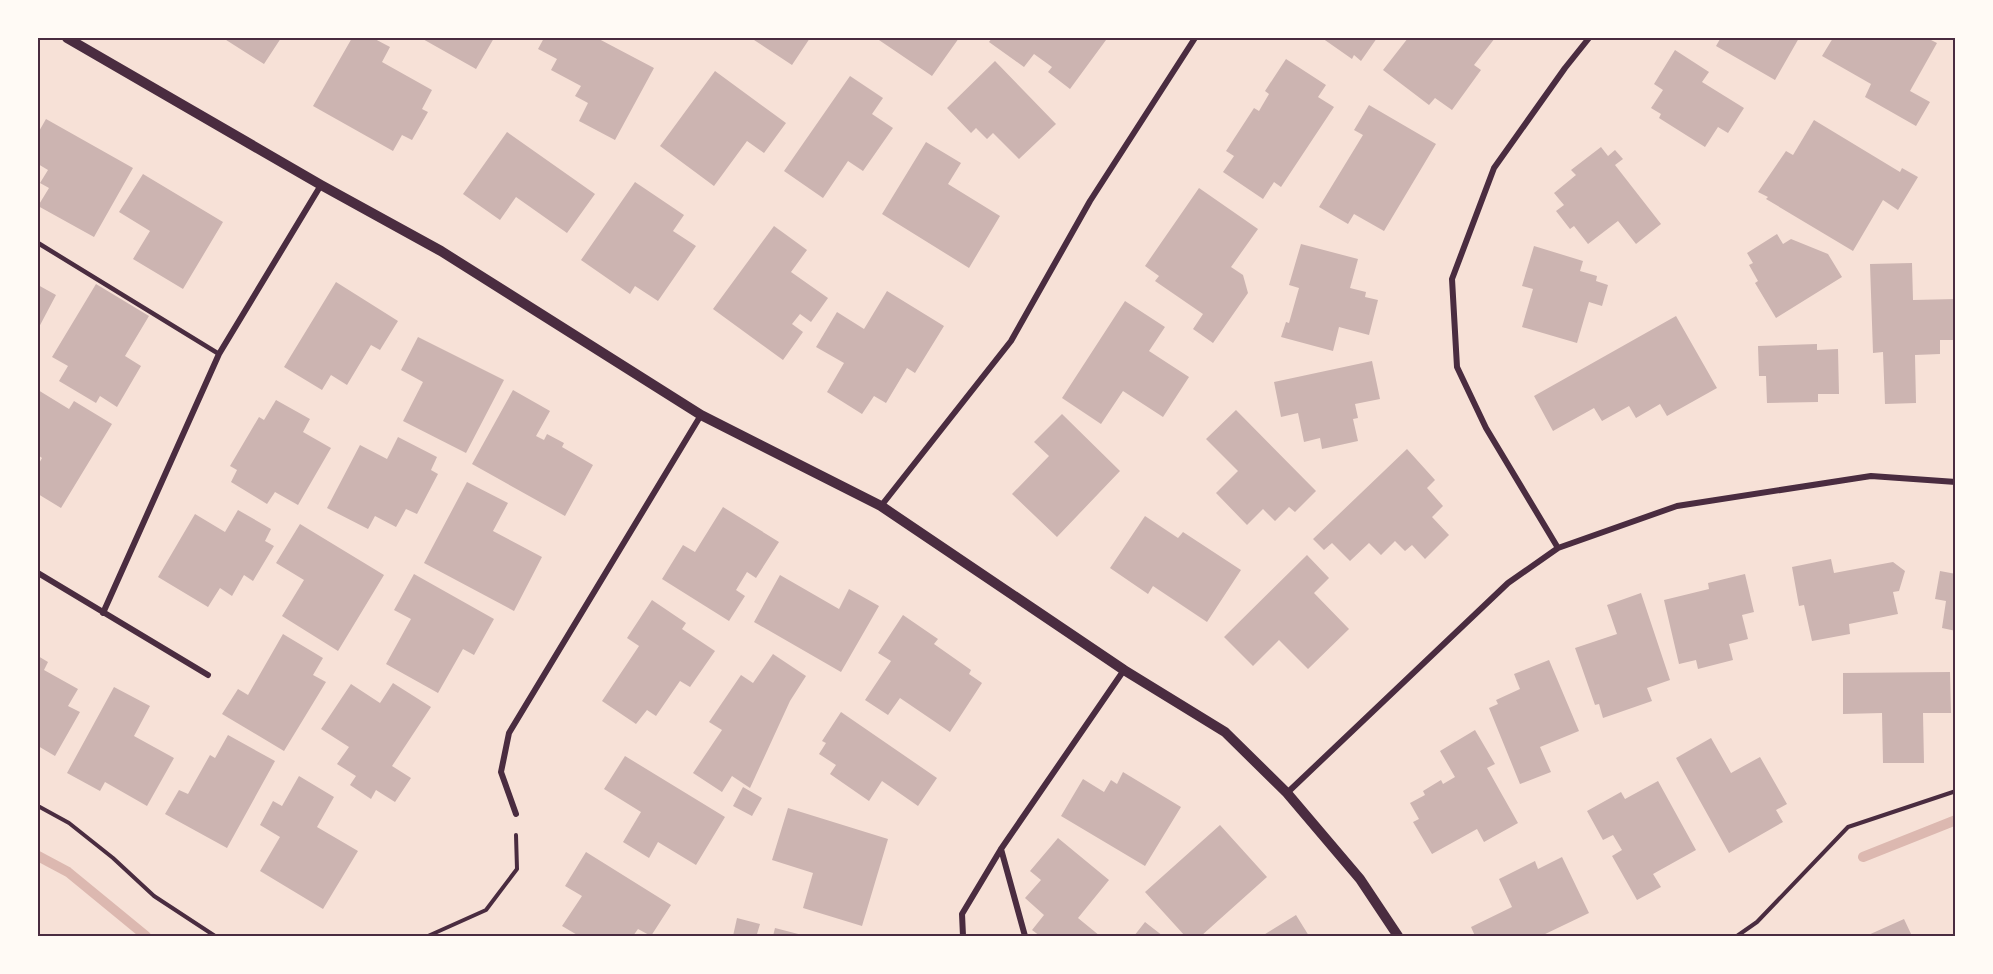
<svg xmlns="http://www.w3.org/2000/svg" width="1993" height="974" viewBox="0 0 1993 974" font-family="Barlow,sans-serif">
<style>
.lines{fill:none;stroke-linecap:round;stroke-linejoin:round}
.stream{stroke:#dcb8b0;stroke-width:10}
.building{fill:#ccb4b1}
.path{stroke:#4a2c40;stroke-width:4}
.service{stroke:#4a2c40;stroke-width:4.5}
.minor{stroke:#4a2c40;stroke-width:6}
.tertiary{stroke:#4a2c40;stroke-width:10}
.neatline{fill:none;stroke:#4a2c40;stroke-width:2}
</style>
<rect width="100%" height="100%" fill="#f7e1d7"/>
<g class="lines">
<path class="stream" d="M38,856L68,872L146,936
M1863,857L1956,820"/>
</g>
<path class="building" d="M223,38H281L264,64Z
M352,38H373L390,47L382,62L432,90L422,109L428,112L412,140L402,135L393,151L313,106Z
M421,38H494L476,69Z
M544,38H597L654,68L615,140L579,121L588,103L575,96L581,86L551,70L557,59L538,49Z
M751,38H810L792,65Z
M876,38H959L932,76Z
M992,38H1102L1106,40L1070,89L1048,72L1052,67L1034,54L1024,67L989,42Z
M1322,38H1377L1361,61L1354,55L1352,59Z
M1408,38H1495L1474,65L1481,70L1452,110L1435,98L1429,105L1383,70Z
M1717,38H1799L1775,80L1716,46L1720,39Z
M1833,38H1893L1897,40L1899,38H1927L1937,43L1910,91L1930,102L1916,126L1865,97L1871,84L1822,56Z
M1675,50L1709,72L1702,82L1744,108L1728,133L1718,127L1705,147L1659,118L1661,114L1651,108L1663,90L1654,84Z
M1286,59L1326,85L1318,97L1334,107L1281,187L1274,182L1263,199L1223,172L1234,156L1226,151L1254,108L1259,111L1269,94L1265,91Z
M995,61L1056,124L1019,159L993,133L987,139L976,128L971,133L947,108Z
M715,71L786,123L764,153L747,141L714,186L660,146Z
M850,76L883,98L872,114L893,128L863,171L848,161L823,198L784,171Z
M1369,105L1436,144L1384,231L1354,214L1348,224L1319,207L1363,135L1354,130Z
M46,119L133,168L94,237L38,206L49,188L40,183L48,170L38,164V133Z
M1814,120L1900,172L1902,168L1918,177L1898,210L1883,200L1853,251L1766,199L1768,197L1758,192L1786,151L1793,155Z
M507,132L595,194L567,233L516,197L500,220L463,194Z
M926,142L961,163L948,184L1000,216L969,268L882,214Z
M1601,147L1608,156L1615,150L1623,159L1615,165L1661,224L1636,244L1618,221L1588,244L1574,226L1570,229L1556,211L1564,205L1554,193L1576,175L1571,170Z
M143,174L223,222L183,289L133,259L150,231L119,212Z
M635,182L684,215L673,231L696,246L658,301L635,286L630,294L581,260Z
M1199,188L1258,229L1231,267L1243,275L1248,293L1213,343L1193,329L1203,314L1155,281L1159,276L1145,266Z
M774,226L807,250L791,272L828,298L811,322L800,314L792,324L803,332L783,360L713,309Z
M1777,234L1783,244L1791,239L1828,254L1842,277L1776,318L1755,283L1758,281L1749,265L1753,263L1747,253Z
M1301,244L1358,259L1350,288L1366,292L1365,297L1378,300L1369,335L1339,327L1333,351L1281,337L1286,322L1289,323L1299,288L1289,285Z
M1534,246L1583,261L1580,271L1597,276L1596,281L1608,285L1602,306L1589,302L1577,343L1522,327L1533,289L1522,286Z
M1912,263L1913,300L1956,299V340H1940V354L1915,355L1916,403L1885,404L1883,352L1873,353L1870,264Z
M336,282L398,321L380,350L371,345L347,385L331,375L322,390L284,367Z
M96,284L149,316L125,356L141,366L117,407L100,396L96,403L59,381L68,366L52,357Z
M38,285L56,295L38,329Z
M887,291L944,326L915,373L907,368L886,403L874,396L862,414L827,392L844,363L816,347L837,312L864,329Z
M1125,301L1165,327L1149,351L1189,377L1163,417L1123,391L1101,424L1062,398Z
M1676,316L1717,388L1667,416L1660,404L1636,418L1629,406L1602,421L1594,408L1553,431L1534,396Z
M418,337L504,380L466,453L403,421L423,382L401,370Z
M1817,344V350L1838,349L1839,394H1818V402L1767,403L1766,376H1759L1758,346Z
M1372,361L1380,399L1355,404L1358,418L1353,419L1358,441L1322,449L1320,438L1304,442L1298,413L1281,417L1274,382Z
M38,390L69,409L74,401L112,424L61,508L38,494V465L42,458L38,455Z
M513,390L550,411L536,436L544,440L547,434L564,443L562,447L593,465L565,516L472,464Z
M276,400L310,419L303,432L331,448L298,505L275,492L267,504L231,482L237,470L230,466L259,417L264,420Z
M1236,410L1316,491L1295,512L1289,507L1275,521L1263,509L1247,525L1216,493L1238,471L1206,439Z
M1062,414L1120,471L1057,537L1012,494L1049,456L1034,442Z
M398,437L437,457L431,470L438,474L417,514L406,509L396,527L375,516L368,529L327,508L360,445L387,459Z
M1407,449L1435,480L1427,488L1443,506L1432,517L1449,535L1425,559L1412,545L1405,551L1395,541L1381,555L1369,543L1350,561L1332,543L1324,550L1313,539Z
M467,482L508,503L493,531L542,557L514,611L424,563Z
M723,507L779,542L756,578L747,572L736,590L745,596L729,621L662,579L683,545L695,552Z
M238,510L271,529L265,541L274,546L253,581L244,575L232,596L220,588L208,607L158,577L195,514L225,532Z
M1145,516L1178,538L1183,532L1241,570L1207,622L1153,586L1148,594L1110,568Z
M300,524L384,575L338,651L282,616L304,580L276,563Z
M1307,555L1329,578L1314,593L1349,629L1308,669L1279,640L1253,666L1224,637Z
M1831,559L1834,573L1893,562L1905,571L1899,591L1893,592L1898,614L1849,624L1850,634L1812,641L1804,605L1799,606L1792,567Z
M1940,571L1956,574V631L1942,628L1946,601L1935,599Z
M414,574L494,619L474,655L463,649L438,693L386,664L411,619L394,610Z
M1745,574L1754,612L1742,615L1748,639L1729,644L1733,660L1698,669L1696,660L1679,664L1664,600L1709,589L1708,583Z
M780,575L839,609L849,589L879,606L841,672L754,622Z
M1641,593L1670,680L1647,688L1652,701L1603,718L1599,704L1595,705L1575,648L1617,634L1607,605Z
M652,600L686,623L682,629L715,651L690,687L680,681L656,716L647,710L636,724L602,701L639,646L627,638Z
M903,615L938,639L934,644L971,670L969,674L982,683L950,732L900,698L888,715L865,700L891,661L878,653Z
M283,634L323,658L313,675L326,682L284,751L222,714L238,689L248,695Z
M773,654L806,676L790,701L750,788L732,776L722,792L693,773L722,730L709,722L741,675L753,683Z
M38,656L48,662L44,670L78,689L68,706L80,712L55,756L38,746Z
M1549,660L1579,731L1540,747L1551,772L1520,784L1489,708L1498,704L1496,700L1520,689L1514,674Z
M1950,672L1951,713H1923L1924,763H1883L1882,713L1843,714V673Z
M393,683L431,707L392,766L411,778L395,802L376,790L371,799L350,785L356,776L337,764L349,747L321,729L351,684L380,703Z
M114,687L150,706L134,736L174,758L147,806L105,782L100,791L67,773Z
M841,712L937,778L918,806L882,781L869,801L830,774L836,765L819,754L826,743L822,741Z
M1475,730L1495,764L1487,768L1518,823L1484,842L1477,829L1432,854L1413,822L1419,819L1410,803L1425,795L1423,791L1441,780L1443,784L1455,777L1440,751Z
M228,735L275,761L227,848L165,814L179,790L188,794L210,755L215,758Z
M1711,738L1731,773L1760,757L1787,804L1776,810L1783,822L1729,853L1676,758Z
M625,756L725,817L696,865L658,842L649,858L623,842L641,812L604,789Z
M1123,772L1181,807L1145,866L1061,816L1083,779L1104,792L1111,780L1117,784Z
M299,776L334,797L317,827L358,851L323,909L260,871L280,837L260,825L273,801L282,806Z
M1658,781L1696,850L1653,874L1661,887L1637,900L1612,856L1622,850L1613,835L1603,840L1587,811L1621,792L1625,799Z
M743,787L762,798L752,816L733,806Z
M788,808L888,839L862,926L803,908L813,873L772,860Z
M1220,825L1267,877L1201,936H1185L1145,892Z
M1058,838L1109,880L1078,918L1100,936H1040L1032,930L1044,915L1025,898L1041,880L1030,871Z
M586,852L671,905L651,936L638,929L633,936H579L562,926L582,896L565,886Z
M1562,857L1589,913L1541,936H1475L1471,927L1512,907L1499,879L1535,861L1538,869Z
M1296,915L1309,936H1262Z
M737,918L760,924L757,934L763,936H733Z
M1904,919L1912,936H1866Z
M1145,922L1163,936H1134Z
M775,928L806,936H773Z"/>
<g class="lines">
<path class="path" d="M38,806L69,823L113,858L154,896L215,936
M428,936L486,910L517,869L516,835
M1737,936L1757,922L1848,827L1956,791"/>
<path class="service" d="M38,243L219,354"/>
<path class="minor" d="M881,506L1011,341L1090,201L1195,38
M1558,548L1486,428L1457,367L1452,279L1494,168L1565,68L1589,38
M38,573L208,675
M103,613L219,354L321,185
M1287,793L1508,583L1558,548L1677,506L1871,476L1956,482
M516,814L501,772L509,733L701,415
M1001,849L1025,936
M963,936L962,914L1001,849L1124,670"/>
<path class="tertiary" d="M67,38L321,185L441,251L701,415L881,506L1124,670L1225,732L1287,793L1360,879L1398,936"/>
</g>
<rect width="1993" height="974" fill="none" stroke="#fffaf5" stroke-width="78"/>
<rect x="39" y="39" width="1915" height="896" class="neatline"/>
</svg>
